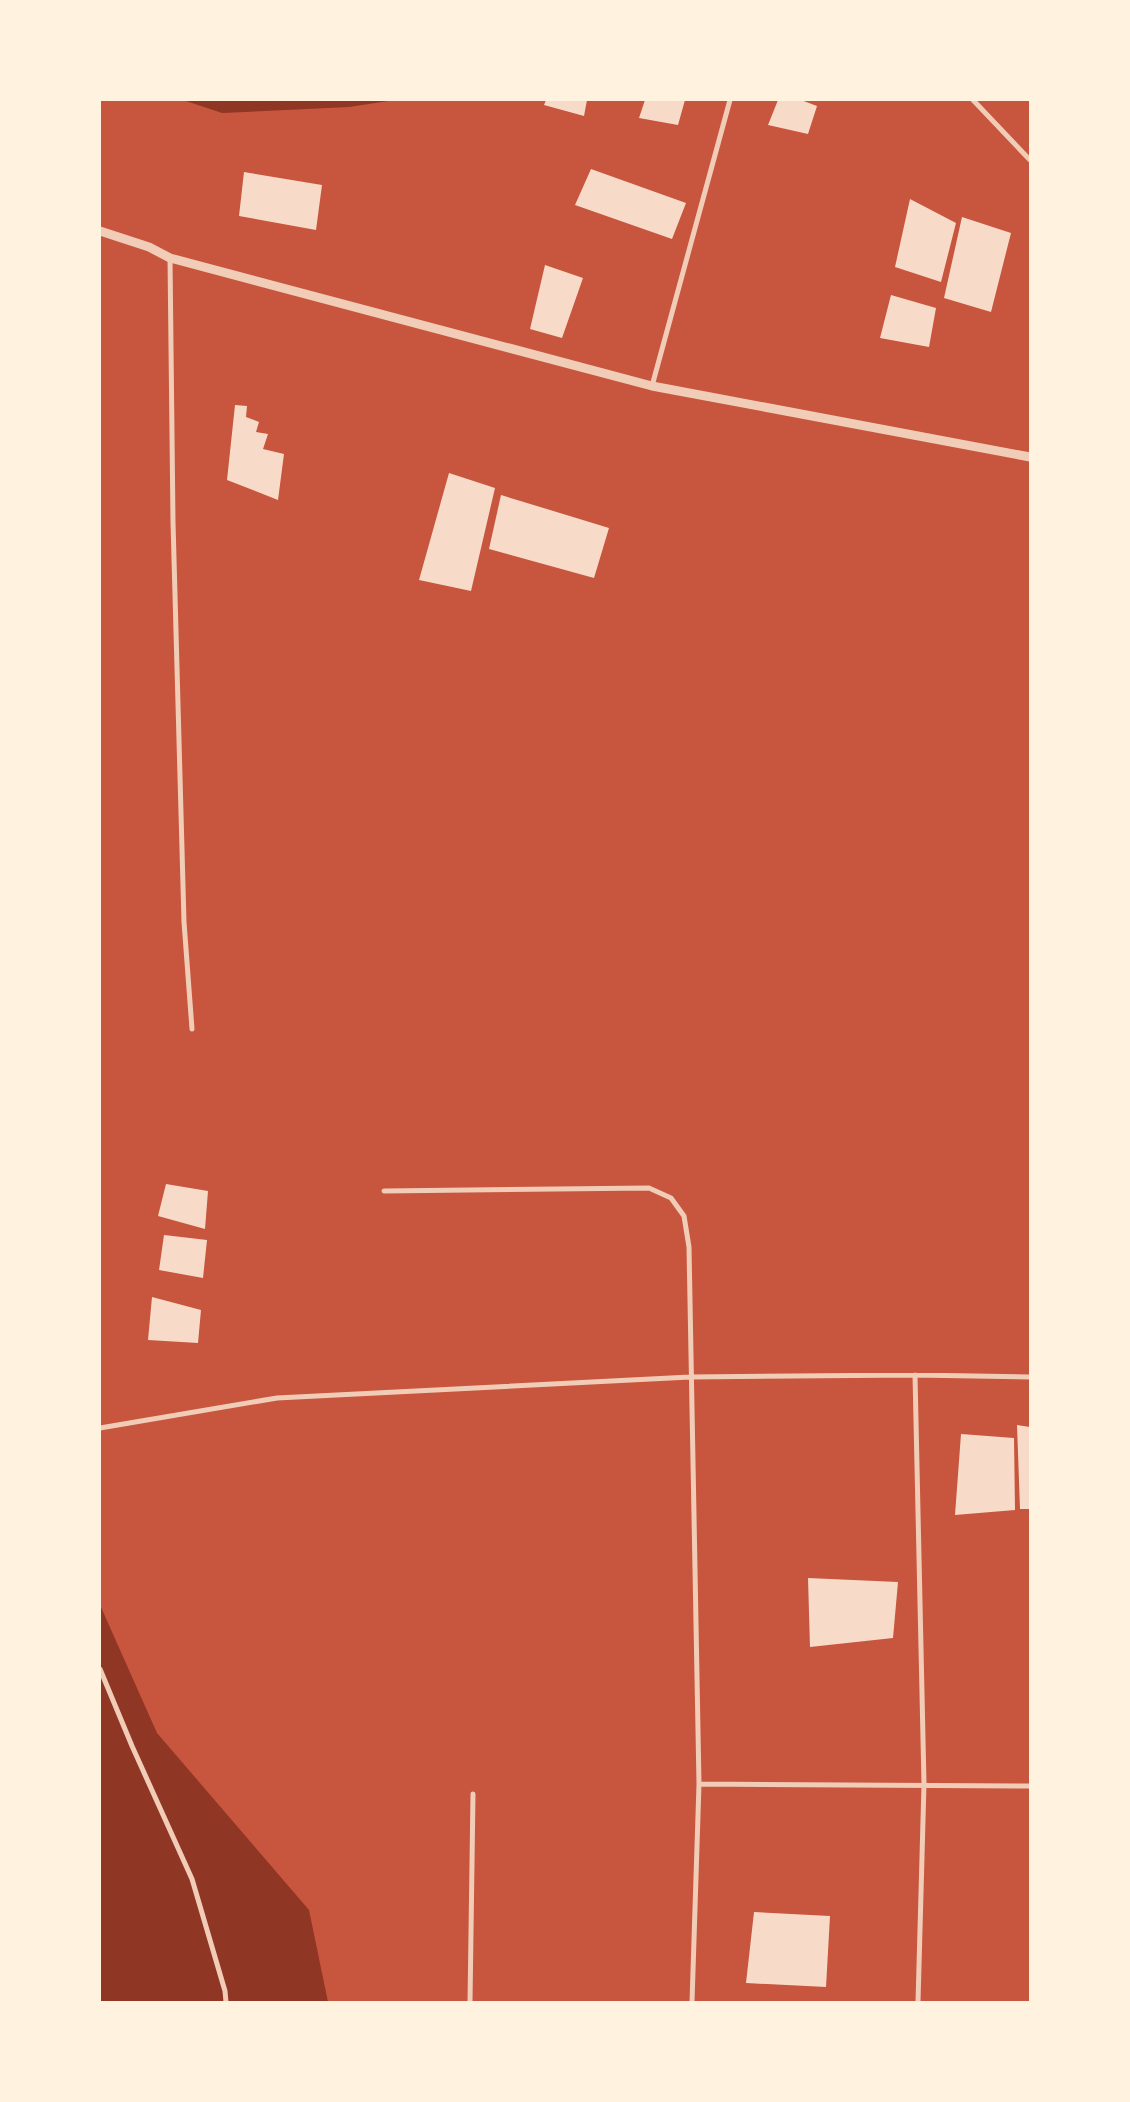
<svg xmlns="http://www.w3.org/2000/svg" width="1130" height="2102" viewBox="0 0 1130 2102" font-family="Mulish,sans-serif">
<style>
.water{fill:#8f3625}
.building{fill:#f7dbc8}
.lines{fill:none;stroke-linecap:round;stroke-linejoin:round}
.minor{stroke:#f1ccb7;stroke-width:5}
.tertiary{stroke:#f1ccb7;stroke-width:9}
</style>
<rect width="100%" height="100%" fill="#c8553d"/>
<path class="water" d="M183,100H395L349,107L222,113Z
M100,1605L157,1733L309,1910L328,2002H100Z"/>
<path class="building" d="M546,100H587L584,116L544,105Z
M645,100H685L678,125L639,118Z
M778,100H801L817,106L808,134L768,125Z
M591,169L686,203L672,239L575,205Z
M244,172L322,185L316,230L239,216Z
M910,199L956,223L941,282L895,267Z
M962,217L1011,233L991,312L944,298Z
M545,265L583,278L562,338L530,329Z
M891,295L936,308L929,347L880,338Z
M235,405L247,406L246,417L259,422L256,432L268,434L263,449L284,454L278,500L227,480Z
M449,473L495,488L471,591L419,580Z
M501,495L609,528L594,578L489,549Z
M166,1184L208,1191L205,1229L158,1216Z
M164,1235L207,1240L203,1278L159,1270Z
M152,1297L201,1310L198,1343L148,1340Z
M1017,1425L1030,1427V1509H1020Z
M961,1434L1014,1438L1015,1510L955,1515Z
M808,1578L898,1582L893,1638L810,1647Z
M754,1912L830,1916L826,1987L746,1983Z"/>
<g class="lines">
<path class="minor" d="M973,100L1030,160
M170,258L173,522L184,922L192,1029
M652,386L730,100
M384,1191L649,1188L671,1198L684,1216L689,1247L699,1784L692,2002
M915,1375L924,1784L918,2002
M100,1428L277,1398L690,1377L915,1375L1030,1377
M100,1669L132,1746L192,1879L225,1991L226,2002
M699,1784L1030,1786
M470,2002L473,1794"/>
<path class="tertiary" d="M100,231L149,247L170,258L652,386L1030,457"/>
</g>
<rect width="1130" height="2102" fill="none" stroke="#fff3e0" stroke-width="202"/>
</svg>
